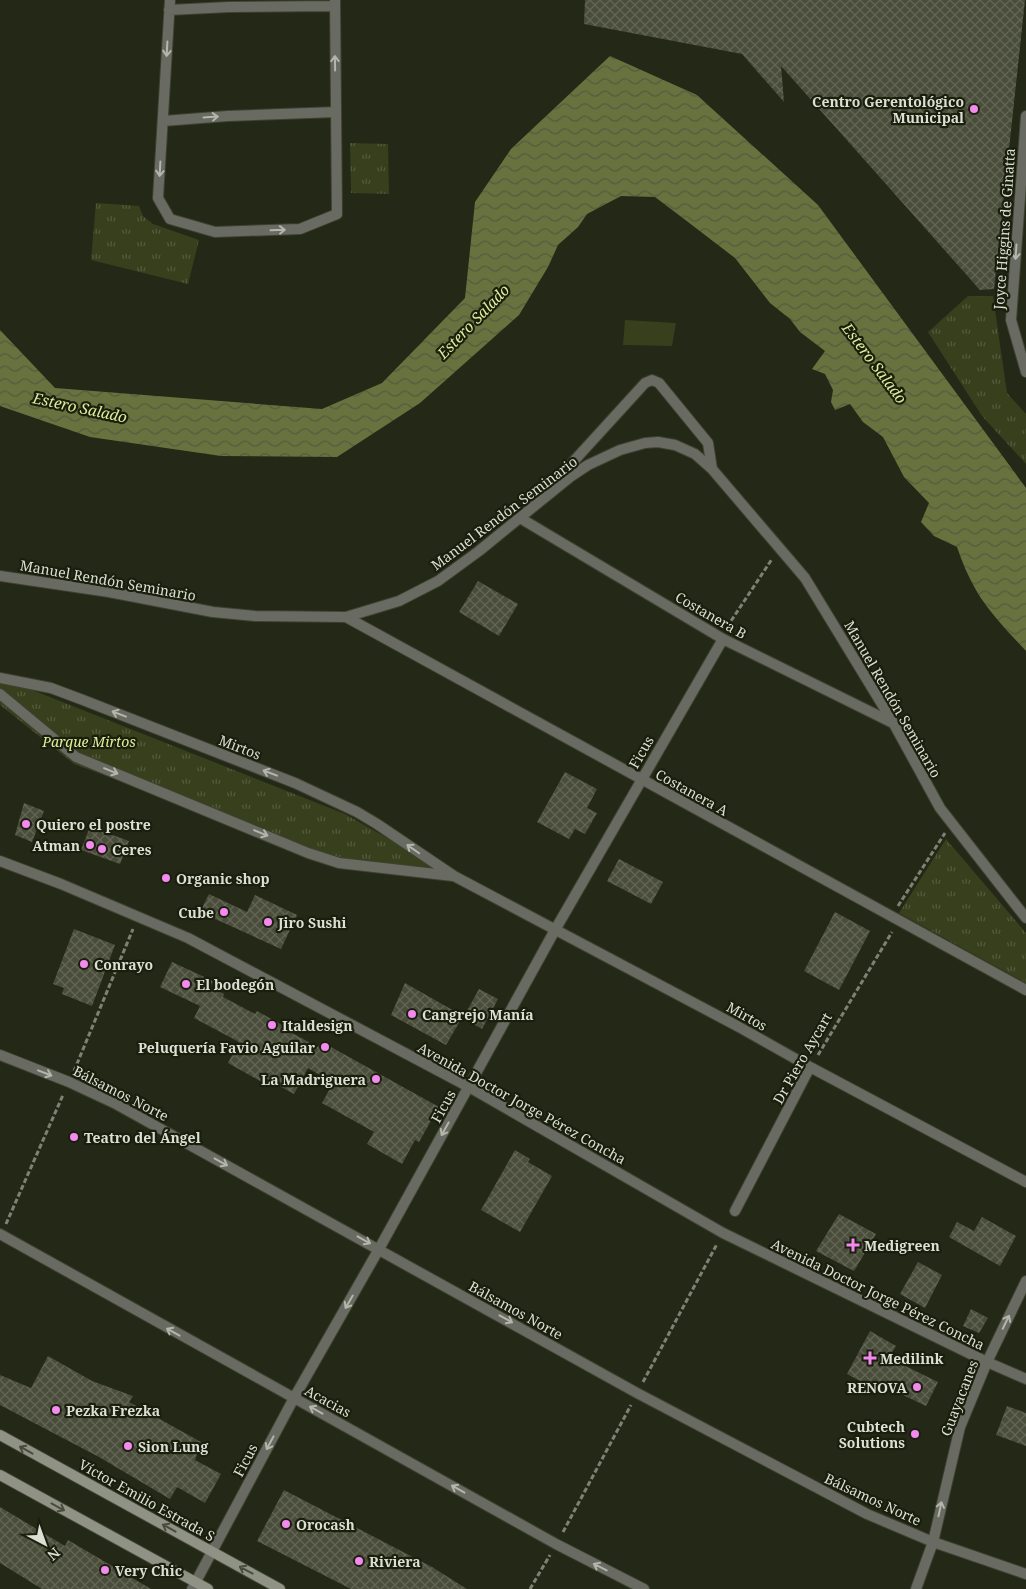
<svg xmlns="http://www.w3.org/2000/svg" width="1026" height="1589" viewBox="0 0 1026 1589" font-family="'Noto Serif',serif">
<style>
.grass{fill:#383f1d}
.park{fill:url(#park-tufts)}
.water{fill:url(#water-waves)}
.building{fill:url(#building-cross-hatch)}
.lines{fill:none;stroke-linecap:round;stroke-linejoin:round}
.minor-casing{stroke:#3e4231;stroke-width:12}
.tertiary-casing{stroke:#3e4231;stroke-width:12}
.secondary-casing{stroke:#3e4231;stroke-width:12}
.path{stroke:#7e8273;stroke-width:3;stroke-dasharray:5 2.5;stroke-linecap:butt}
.minor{stroke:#696b62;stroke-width:10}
.tertiary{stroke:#696b62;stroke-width:10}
.secondary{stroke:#8f9284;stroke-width:10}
.oneway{stroke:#b4b6ac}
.oneway2{stroke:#494c3c}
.poi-dot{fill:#f489f0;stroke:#1a1e0c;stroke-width:2}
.labels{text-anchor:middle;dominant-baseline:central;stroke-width:4.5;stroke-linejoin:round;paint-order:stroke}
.poi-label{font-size:14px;font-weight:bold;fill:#dcdfd4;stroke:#1a1e0c;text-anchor:start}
.street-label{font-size:14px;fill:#dcdfd4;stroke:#1a1e0c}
.park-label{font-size:14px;font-style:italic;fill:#ddef9d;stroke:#1a1e0c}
.water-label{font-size:15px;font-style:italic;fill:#ddee9c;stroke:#1a1e0c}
</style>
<defs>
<pattern id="park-tufts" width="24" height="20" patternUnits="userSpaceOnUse" patternTransform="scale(1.25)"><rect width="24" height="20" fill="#383f1d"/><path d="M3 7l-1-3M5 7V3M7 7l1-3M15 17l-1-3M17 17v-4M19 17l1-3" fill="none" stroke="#545a3d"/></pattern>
<pattern id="water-waves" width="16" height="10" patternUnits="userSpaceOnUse" patternTransform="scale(1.25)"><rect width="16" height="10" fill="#68723e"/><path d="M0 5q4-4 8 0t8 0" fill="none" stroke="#555a3f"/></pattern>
<pattern id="building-cross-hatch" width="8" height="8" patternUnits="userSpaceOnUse" patternTransform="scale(1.25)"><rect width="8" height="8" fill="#494d3a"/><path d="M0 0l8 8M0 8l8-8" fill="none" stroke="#636656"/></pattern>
</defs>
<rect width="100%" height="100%" fill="#242816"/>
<path class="grass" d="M625,320L676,323L672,346L623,345Z"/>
<path class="park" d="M350,143L388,144L389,194L351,193Z
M96,203L139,206L143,216L153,224L199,240L188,284L91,260Z
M968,296H993L1007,393L1026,414V464L982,416L928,332Z
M0,683L17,684L345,814L454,876L334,861L74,764L0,705Z
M946,839L1026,933V983L899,913Z"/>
<path class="water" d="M610,56L697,95L818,205L1026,488V651C1010,634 987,610 976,590C968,576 962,562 957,547L934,536L921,522L929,503L904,477L883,437L863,422L850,404L835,410L831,402L833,390L825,374L812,369L825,351L800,332L790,319L770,303L735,258L688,222L655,197L621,196L587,214L578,227L558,245L548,267L519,315L420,403L337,457L221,456L90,437L0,406V330L55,388L322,409L382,383L465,298L475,202L511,149Z"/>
<path class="building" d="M585,0H1025L994,289L980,290L781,66L784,102L742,54L584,24Z
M478,581L518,604L499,636L459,612Z
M565,772L597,789L587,808L597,813L585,834L575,829L569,839L537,822Z
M24,803L44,811L32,842L15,835Z
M90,827L129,841L120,864L81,850Z
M619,859L663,882L651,904L607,881Z
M209,894L247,912L255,895L297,915L281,949L200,912Z
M835,912L870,931L839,990L804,971Z
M74,929L115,945L92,1006L62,994L64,988L53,984Z
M172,962L213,981L210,987L224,994L223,997L255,1014L257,1011L291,1030L290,1032L318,1047L322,1042L439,1107L419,1142L415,1140L402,1164L367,1144L374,1132L322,1103L333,1083L308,1068L294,1094L265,1078L262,1082L228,1063L239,1042L194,1018L200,1006L160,987Z
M405,983L463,1016L446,1045L391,1015Z
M479,989L498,999L482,1029L463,1018Z
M515,1150L530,1159L528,1162L552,1176L520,1232L481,1210Z
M839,1214L876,1234L854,1271L816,1251Z
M982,1217L1016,1236L1000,1266L949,1237L957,1222L974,1231Z
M918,1262L942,1275L925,1308L900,1294Z
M971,1309L988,1318L979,1333L963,1326Z
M870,1331L896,1346L889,1358L938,1382L926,1406L876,1382L873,1388L847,1374Z
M48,1356L92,1381L133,1396L129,1402L201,1442L195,1460L221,1474L205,1503L177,1487L170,1499L99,1457L0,1405V1375L31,1388Z
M1007,1406L1026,1413V1446L996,1435Z
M284,1490L432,1567L467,1589H351L257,1541Z
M0,1507L65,1546L68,1540L151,1589H42L0,1563Z"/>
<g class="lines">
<defs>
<path id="minor" d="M170,0L158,198L170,219L215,232L300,229L337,214L335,0
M169,10L229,7L334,6
M163,121L228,116L336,112
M570,477L572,463L645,383L652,380L659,383L708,443L712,469
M520,518L723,639L893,723
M0,576L109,592L213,612L255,616L346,617L399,601L438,581L479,551L570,477L588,465L620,450L645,443L658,442L675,445L695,454L712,469L805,578L894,724L940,808L1026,918
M346,617L1026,990
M0,678L51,688L83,700L295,783L357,812L377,824L454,876L739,1027L810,1067L1026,1182
M0,694L76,757L308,853L339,863L453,876
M0,1055L69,1082L114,1103L637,1393L867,1514L933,1542L1026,1574
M735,1211L810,1067
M0,1234L556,1544L644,1589
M987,1362L1026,1281
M192,1589L294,1398L379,1249L555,930L723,639"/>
<path id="tertiary" d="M1026,116L1011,320L1026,372
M0,861L61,884L188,938L469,1087L723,1233L987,1362L1026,1379
M916,1589L933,1542L960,1427L987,1362"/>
<path id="secondary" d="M0,1435L280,1589
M0,1475L208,1589"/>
</defs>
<use href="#minor" class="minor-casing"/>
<use href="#tertiary" class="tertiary-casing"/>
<use href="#secondary" class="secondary-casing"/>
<path class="path" d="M727,627L772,559
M898,906L945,833
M818,1055L892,932
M74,1071L133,929
M6,1224L63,1095
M643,1382L717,1244
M563,1532L631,1405
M530,1589L550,1555"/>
<use href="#minor" class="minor"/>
<use href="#tertiary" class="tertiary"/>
<use href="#secondary" class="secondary"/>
</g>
<defs><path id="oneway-shaft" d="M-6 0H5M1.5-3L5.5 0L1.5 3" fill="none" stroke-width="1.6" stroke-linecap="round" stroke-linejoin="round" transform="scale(1.25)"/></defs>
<g class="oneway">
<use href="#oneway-shaft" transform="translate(167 49) rotate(93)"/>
<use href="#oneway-shaft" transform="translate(335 63) rotate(-91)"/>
<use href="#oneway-shaft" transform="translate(211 117) rotate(-4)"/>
<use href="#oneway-shaft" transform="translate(160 169) rotate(93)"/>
<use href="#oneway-shaft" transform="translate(278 230) rotate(-2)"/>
<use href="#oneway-shaft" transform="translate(1016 252) rotate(94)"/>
<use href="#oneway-shaft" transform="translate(119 714) rotate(-159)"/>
<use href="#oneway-shaft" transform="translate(111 771) rotate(22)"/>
<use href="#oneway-shaft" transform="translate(270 773) rotate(-159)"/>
<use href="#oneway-shaft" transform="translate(261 833) rotate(22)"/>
<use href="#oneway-shaft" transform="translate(413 849) rotate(-145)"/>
<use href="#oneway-shaft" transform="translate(45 1073) rotate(21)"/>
<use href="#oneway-shaft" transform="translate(445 1129) rotate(119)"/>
<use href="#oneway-shaft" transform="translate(221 1162) rotate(29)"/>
<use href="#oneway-shaft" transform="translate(364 1240) rotate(29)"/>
<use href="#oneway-shaft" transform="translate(349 1302) rotate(120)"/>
<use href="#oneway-shaft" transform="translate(506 1319) rotate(29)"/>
<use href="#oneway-shaft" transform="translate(1006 1322) rotate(-64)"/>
<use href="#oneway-shaft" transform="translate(173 1332) rotate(-151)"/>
<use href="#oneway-shaft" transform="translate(316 1410) rotate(-151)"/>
<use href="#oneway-shaft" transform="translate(270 1443) rotate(118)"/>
<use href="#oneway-shaft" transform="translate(458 1489) rotate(-151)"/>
<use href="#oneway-shaft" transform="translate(940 1509) rotate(-78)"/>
<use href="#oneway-shaft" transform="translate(600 1567) rotate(-153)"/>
</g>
<g class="oneway2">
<use href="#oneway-shaft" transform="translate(26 1450) rotate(-151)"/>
<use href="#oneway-shaft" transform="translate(58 1507) rotate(29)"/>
<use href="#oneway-shaft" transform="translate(169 1528) rotate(-151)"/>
<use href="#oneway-shaft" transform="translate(246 1570) rotate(-152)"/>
</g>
<g class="poi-dot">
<circle cx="974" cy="109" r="5"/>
<circle cx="26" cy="824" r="5"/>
<circle cx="90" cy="845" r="5"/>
<circle cx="102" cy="849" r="5"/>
<circle cx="166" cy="878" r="5"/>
<circle cx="224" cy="912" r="5"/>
<circle cx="268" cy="922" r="5"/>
<circle cx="84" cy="964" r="5"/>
<circle cx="186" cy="984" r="5"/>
<circle cx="412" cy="1014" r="5"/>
<circle cx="272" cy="1025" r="5"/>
<circle cx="325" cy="1047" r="5"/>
<circle cx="376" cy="1079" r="5"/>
<circle cx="74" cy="1137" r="5"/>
<path d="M850.5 1237.5h5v5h5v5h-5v5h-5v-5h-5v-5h5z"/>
<path d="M867.5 1350.5h5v5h5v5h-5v5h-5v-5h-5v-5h5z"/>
<circle cx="917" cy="1387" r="5"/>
<circle cx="56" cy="1410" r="5"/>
<circle cx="915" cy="1434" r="5"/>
<circle cx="128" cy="1446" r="5"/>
<circle cx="286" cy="1524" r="5"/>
<circle cx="359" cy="1561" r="5"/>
<circle cx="105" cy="1570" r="5"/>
</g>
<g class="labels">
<g class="poi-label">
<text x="964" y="101" text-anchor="end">Centro Gerentológico<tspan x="964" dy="16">Municipal</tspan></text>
<text x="36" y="824">Quiero el postre</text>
<text x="80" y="845" text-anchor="end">Atman</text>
<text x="112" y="849">Ceres</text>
<text x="176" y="878">Organic shop</text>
<text x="214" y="912" text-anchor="end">Cube</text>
<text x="278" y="922">Jiro Sushi</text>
<text x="94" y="964">Conrayo</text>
<text x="196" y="984">El bodegón</text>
<text x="422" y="1014">Cangrejo Manía</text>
<text x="282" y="1025">Italdesign</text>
<text x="315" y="1047" text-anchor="end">Peluquería Favio Aguilar</text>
<text x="366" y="1079" text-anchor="end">La Madriguera</text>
<text x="84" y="1137">Teatro del Ángel</text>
<text x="864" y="1245">Medigreen</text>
<text x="880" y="1358">Medilink</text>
<text x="907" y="1387" text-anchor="end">RENOVA</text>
<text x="66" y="1410">Pezka Frezka</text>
<text x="905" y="1426" text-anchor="end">Cubtech<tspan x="905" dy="16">Solutions</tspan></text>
<text x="138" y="1446">Sion Lung</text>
<text x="296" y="1524">Orocash</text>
<text x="369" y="1561">Riviera</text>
<text x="115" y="1570">Very Chic</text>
</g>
<g class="street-label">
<text transform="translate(1004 229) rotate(-86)">Joyce Higgins de Ginatta</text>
<text transform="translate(504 513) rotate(-37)">Manuel Rendón Seminario</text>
<text transform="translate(108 580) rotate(10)">Manuel Rendón Seminario</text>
<text transform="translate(711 615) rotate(30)">Costanera B</text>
<text transform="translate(893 699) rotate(60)">Manuel Rendón Seminario</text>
<text transform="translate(240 747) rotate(21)">Mirtos</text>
<text transform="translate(641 752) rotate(-60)">Ficus</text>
<text transform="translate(692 792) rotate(29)">Costanera A</text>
<text transform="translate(747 1016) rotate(29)">Mirtos</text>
<text transform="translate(802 1058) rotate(-60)">Dr Piero Aycart</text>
<text transform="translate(121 1093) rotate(27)">Bálsamos Norte</text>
<text transform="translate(522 1103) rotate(29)">Avenida Doctor Jorge Pérez Concha</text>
<text transform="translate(443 1106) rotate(-61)">Ficus</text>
<text transform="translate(878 1294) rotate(26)">Avenida Doctor Jorge Pérez Concha</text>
<text transform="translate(516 1310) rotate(29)">Bálsamos Norte</text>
<text transform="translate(959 1398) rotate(-69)">Guayacanes</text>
<text transform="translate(328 1401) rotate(29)">Acacias</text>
<text transform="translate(245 1460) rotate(-62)">Ficus</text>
<text transform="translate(873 1499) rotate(25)">Bálsamos Norte</text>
<text transform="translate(147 1500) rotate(29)">Víctor Emilio Estrada S</text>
</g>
<g class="park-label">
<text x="89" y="741">Parque Mirtos</text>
</g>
<g class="water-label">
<text transform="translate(473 321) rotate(-46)">Estero Salado</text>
<text transform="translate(875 363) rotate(53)">Estero Salado</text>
<text transform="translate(80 407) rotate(12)">Estero Salado</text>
</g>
</g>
<g transform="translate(45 1544) rotate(139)" stroke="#1a1e0c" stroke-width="4" paint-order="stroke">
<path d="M0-4L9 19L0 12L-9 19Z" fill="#dcdfd4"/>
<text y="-8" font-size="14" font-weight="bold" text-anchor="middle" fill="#dcdfd4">N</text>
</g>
</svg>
